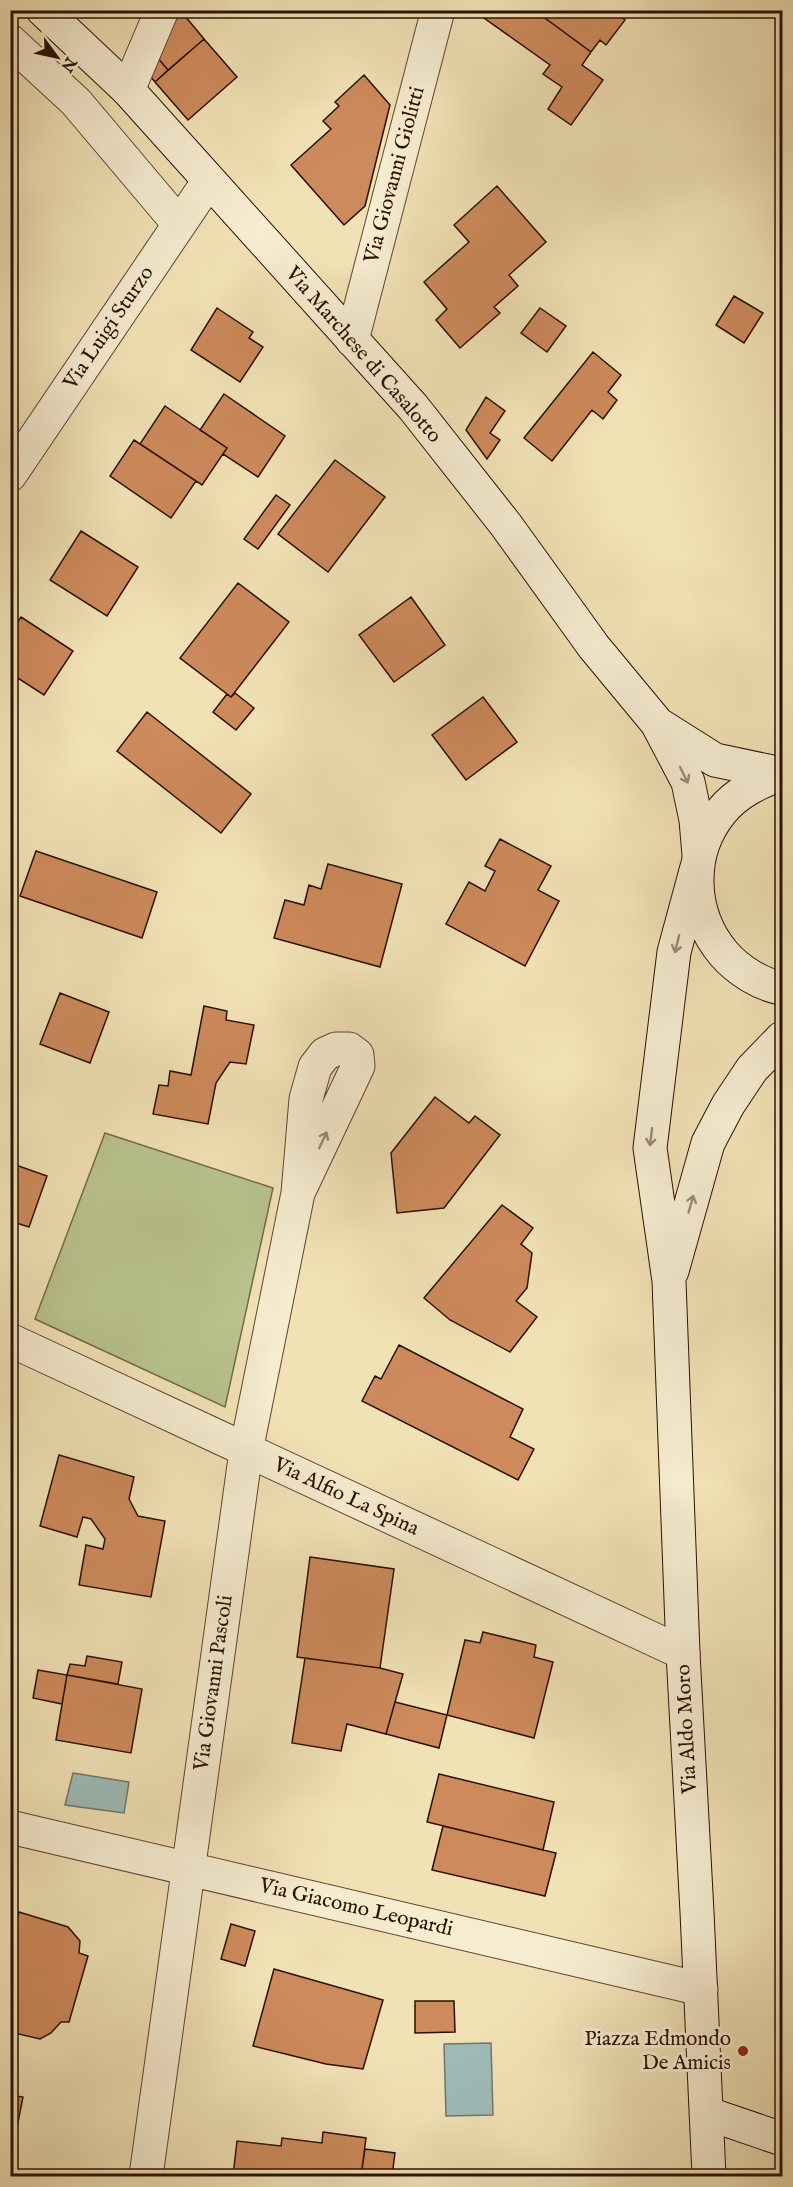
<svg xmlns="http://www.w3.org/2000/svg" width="793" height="2187" viewBox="0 0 793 2187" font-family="'IM FELL English',serif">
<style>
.green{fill:#b9c38e;stroke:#726a48;stroke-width:1.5}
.water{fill:#9ebcb8;stroke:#70776f;stroke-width:1.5}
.building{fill:#cd8a5c;stroke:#2a1002;stroke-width:1.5}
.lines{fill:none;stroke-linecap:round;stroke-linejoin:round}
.street-casing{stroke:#5c442f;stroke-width:35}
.secondary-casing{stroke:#2a1002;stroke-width:35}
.street{stroke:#f6ecd0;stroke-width:33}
.secondary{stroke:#f6ecd0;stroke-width:33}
.oneway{stroke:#9a8973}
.poi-dot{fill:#8f2418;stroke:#f6ecd0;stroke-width:2}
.labels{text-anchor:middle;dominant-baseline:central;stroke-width:6;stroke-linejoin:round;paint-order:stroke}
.street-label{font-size:21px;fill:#2a1002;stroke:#f6ecd0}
.poi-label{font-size:21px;fill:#2a1002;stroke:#f6ecd0;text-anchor:end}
</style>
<rect width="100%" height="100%" fill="#f1e2b6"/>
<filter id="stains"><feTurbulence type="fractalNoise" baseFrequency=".00333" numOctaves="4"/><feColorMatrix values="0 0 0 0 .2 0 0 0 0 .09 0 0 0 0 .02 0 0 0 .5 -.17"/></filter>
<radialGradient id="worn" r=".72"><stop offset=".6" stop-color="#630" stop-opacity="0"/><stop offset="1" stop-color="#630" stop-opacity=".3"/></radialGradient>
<path class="green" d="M105,1133L273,1188L225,1407L35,1319Z"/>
<path class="water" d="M73,1773L129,1782L124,1813L65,1805Z
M491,2043L493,2115L446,2116L444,2044Z"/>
<path class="building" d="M172,10H180L204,39L168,70L157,57Z
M490,10H534L591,52L582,65L603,80L571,125L548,109L562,87L543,74L550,65L484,18Z
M534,10H612L625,20L606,45L600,40L591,52Z
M204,39L237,77L188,120L155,82Z
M157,57L168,70L155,82L150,76Z
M364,75L390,105L365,206L344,225L291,165L331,129L323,121L339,106L335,102Z
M497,186L546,242L509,275L518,286L494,307L500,313L460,348L436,320L447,309L424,282L469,242L454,225Z
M734,296L763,313L744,343L716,325Z
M217,308L253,332L249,338L263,347L240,382L191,350Z
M540,308L566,326L547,352L521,333Z
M593,352L621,375L608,392L617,400L603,419L592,410L552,461L524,438Z
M224,394L285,436L258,477L223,454L227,448L200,430Z
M486,397L505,411L490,433L500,440L487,459L466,430Z
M165,406L227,448L202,485L140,444Z
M134,440L196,481L171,518L110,476Z
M335,460L385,497L328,572L278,534Z
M276,495L290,505L258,549L244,539Z
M81,531L138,567L107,616L50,580Z
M238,583L289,622L231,697L180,658Z
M411,597L445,645L394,682L359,635Z
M21,617L73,651L44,695L10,673V633Z
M235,693L254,708L236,730L213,712L227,694L231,697Z
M483,697L517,742L466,780L432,735Z
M147,712L251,794L221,833L117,751Z
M500,839L551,866L538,890L559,901L525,966L446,924L469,882L485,891L495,871L485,866Z
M36,851L157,892L142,938L20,896Z
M328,864L402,884L380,967L274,938L285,900L304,905L309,885L321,889Z
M60,993L109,1012L90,1063L40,1044Z
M204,1006L227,1011L226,1020L254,1025L246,1064L230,1062L216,1083L208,1124L153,1114L159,1085L168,1086L170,1071L191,1075Z
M435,1097L469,1123L475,1116L500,1135L444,1208L397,1213L391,1153Z
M10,1163L47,1176L29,1227L10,1221Z
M502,1205L533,1228L521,1244L532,1253L527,1288L516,1301L537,1317L510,1352L450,1320L424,1298Z
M399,1345L523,1409L510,1437L534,1449L518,1480L362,1401L375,1376L381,1379Z
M59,1455L134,1477L129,1499L138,1516L165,1521L151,1597L79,1585L86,1545L103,1549L105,1539L91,1519L83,1517L77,1537L40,1526Z
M310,1557L394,1569L380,1668L297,1657Z
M483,1632L536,1645L534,1657L553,1662L534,1738L447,1715L465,1640L480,1643Z
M87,1656L122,1662L118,1684L67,1675L70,1664L85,1666Z
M305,1658L380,1668L403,1674L386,1734L347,1724L341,1751L292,1743Z
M38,1670L67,1675L62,1704L33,1698Z
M67,1675L142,1689L131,1753L56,1740Z
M395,1702L447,1715L439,1748L386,1734Z
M439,1774L554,1802L543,1850L427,1822Z
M443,1826L556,1853L545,1896L432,1870Z
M19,1912L68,1927L80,1941L79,1953L88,1956L69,2022H61L51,2033L40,2039L10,2032V1946Z
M231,1924L255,1931L245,1966L221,1959Z
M274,1969L383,2000L363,2069L326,2064L253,2046Z
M415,2001H454L455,2032L415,2033Z
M10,2095L23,2097L10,2162Z
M323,2132L366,2138L361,2176H233L237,2141L281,2146L282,2138L322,2143Z
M365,2149L395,2153L392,2176H361Z"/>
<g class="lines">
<defs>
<path id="street" d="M10,41L76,102L179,224
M128,90L162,10
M352,340L438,10
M10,475L208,182
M10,1340L683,1653
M10,1827L701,1989
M146,2176L246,1451L298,1193L306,1099L315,1067L325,1054L336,1049H349L357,1055L358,1066L298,1193"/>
<path id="secondary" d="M43,10L128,90L413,407L506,525L594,647L657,723L688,782L696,820L699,855
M658,724L715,760L782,774
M782,774C759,782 737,792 721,812C687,854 690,914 724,954C738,970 761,985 782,988
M697,867L674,952L650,1148L669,1281L683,1653L697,1912L709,2176
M672,1271L708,1143L728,1105L752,1069L782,1038
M706,2113L782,2139"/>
</defs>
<use href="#street" class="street-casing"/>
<use href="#secondary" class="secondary-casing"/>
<use href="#street" class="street"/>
<use href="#secondary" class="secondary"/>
</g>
<defs><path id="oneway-shaft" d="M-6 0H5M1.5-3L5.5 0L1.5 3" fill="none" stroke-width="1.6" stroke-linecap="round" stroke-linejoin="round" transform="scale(1.5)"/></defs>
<g class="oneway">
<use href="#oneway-shaft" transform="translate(684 775) rotate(64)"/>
<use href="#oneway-shaft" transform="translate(677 944) rotate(104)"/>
<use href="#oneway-shaft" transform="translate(651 1137) rotate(97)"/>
<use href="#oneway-shaft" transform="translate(323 1140) rotate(-65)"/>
<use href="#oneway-shaft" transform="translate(691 1204) rotate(-74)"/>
</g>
<circle class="poi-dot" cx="743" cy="2051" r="6"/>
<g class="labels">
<g class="street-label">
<text transform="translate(395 175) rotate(-75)">Via Giovanni Giolitti</text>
<text transform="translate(109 328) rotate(-56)">Via Luigi Sturzo</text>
<text transform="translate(363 355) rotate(49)">Via Marchese di Casalotto</text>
<text transform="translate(346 1497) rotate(25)">Via Alfio La Spina</text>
<text transform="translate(214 1683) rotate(-82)">Via Giovanni Pascoli</text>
<text transform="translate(687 1729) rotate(-93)">Via Aldo Moro</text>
<text transform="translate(356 1908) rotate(13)">Via Giacomo Leopardi</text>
</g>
<g class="poi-label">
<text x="731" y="2039">Piazza Edmondo<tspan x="731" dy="24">De Amicis</tspan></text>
</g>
</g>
<rect width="793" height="2187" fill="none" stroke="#f1e2b6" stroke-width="36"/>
<rect x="12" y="12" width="769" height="2163" fill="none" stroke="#2a1002" stroke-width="3"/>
<rect x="18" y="18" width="757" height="2151" fill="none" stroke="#2a1002" stroke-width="1.5"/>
<g transform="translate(57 57) rotate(123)" stroke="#f6ecd0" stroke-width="4.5" paint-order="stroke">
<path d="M0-4.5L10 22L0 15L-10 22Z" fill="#2a1002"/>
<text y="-9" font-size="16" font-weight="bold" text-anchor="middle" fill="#2a1002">N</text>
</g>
<rect width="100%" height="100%" filter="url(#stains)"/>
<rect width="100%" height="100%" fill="url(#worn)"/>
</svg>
